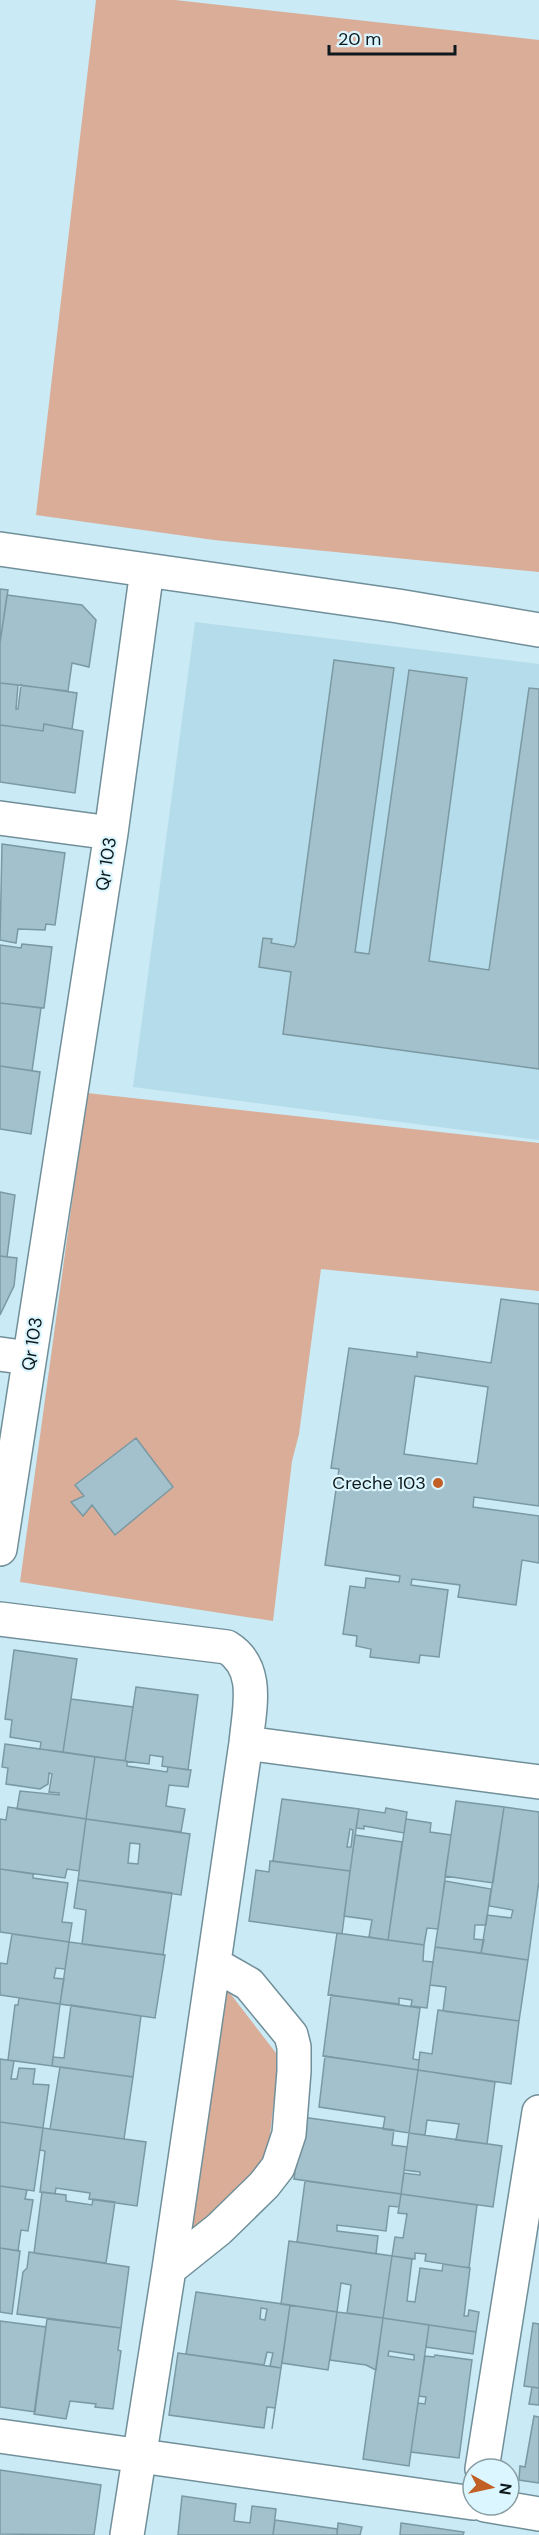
<svg xmlns="http://www.w3.org/2000/svg" width="539" height="2535" viewBox="0 0 539 2535" font-family="'DM Sans',sans-serif">
<style>
.built{fill:#b5dcea}
.green{fill:#d9ad98}
.building{fill:#a2c1cc;stroke:#7b99a3;stroke-width:1.5;fill-rule:evenodd}
.lines{fill:none;stroke-linecap:round;stroke-linejoin:round}
.street-casing{stroke:#718f99;stroke-width:36}
.street{stroke:#fff;stroke-width:33}
.poi-dot{fill:#c15f25;stroke:#dcf6ff;stroke-width:2}
.labels{text-anchor:middle;dominant-baseline:central;stroke-width:4.5;stroke-linejoin:round;paint-order:stroke}
.street-label{font-size:18px;fill:#0d191c;stroke:#dcf6ff}
.poi-label{font-size:18px;fill:#0d191c;stroke:#dcf6ff;text-anchor:end}
</style>
<rect width="100%" height="100%" fill="#caeaf5"/>
<path class="built" d="M195,622L539,664V1140L133,1087Z"/>
<path class="green" d="M96,0H175L539,40V572L214,540L36,515Z
M87,1093L539,1143V1291L321,1269L299,1434L292,1461L273,1621L20,1582Z
M219,1979L279,2057L268,2152L215,2221L179,2244Z"/>
<path class="building" d="M0,589L8,590L0,643Z
M7,595L82,605L96,620L89,667L72,663L68,691L0,683V643Z
M334,660L394,668L355,952L369,954L409,670L467,678L429,961L489,970L529,688L539,689V1069L283,1034L291,972L259,967L263,938L272,939L271,943L294,947L296,943Z
M0,683L18,685L16,709H18L21,685L77,693L72,729L44,724L43,731L0,725Z
M44,724L83,731L75,793L0,782V725L43,731Z
M2,844L65,853L55,925L46,924L45,930L18,929L16,943L0,940Z
M22,944L52,947L44,1008L0,1003V945L21,948Z
M0,1003L41,1008L32,1071L0,1066Z
M0,1066L40,1072L31,1134L0,1129Z
M0,1192L15,1195L7,1257L0,1256Z
M0,1256L17,1258L14,1286L0,1315Z
M501,1299L539,1304V1506L474,1497L473,1507L539,1516V1563L522,1560L516,1605L458,1597L460,1585L412,1579L411,1585L448,1590L439,1657L420,1655L419,1663L370,1657L371,1649L356,1646L357,1636L343,1634L350,1586L365,1588L366,1578L399,1582L400,1576L325,1565L339,1469L331,1468L349,1348L417,1357V1352L491,1363ZM415,1376L488,1387L477,1464L404,1454Z
M136,1438L173,1487L115,1535L92,1505L83,1516L71,1502L84,1496L75,1485Z
M14,1650L77,1659L63,1752L40,1749L41,1742L10,1737L12,1720L5,1719Z
M136,1687L198,1695L188,1770L162,1766L163,1757L150,1755L149,1764L125,1761Z
M71,1699L133,1707L125,1761L63,1752Z
M5,1744L95,1757L86,1819L17,1809L20,1791L59,1795V1793L49,1792L52,1774L49,1773L48,1784L40,1789L6,1784L8,1768L2,1767Z
M95,1757L127,1761V1766L167,1772L168,1767L191,1770L188,1787L169,1785L166,1806L185,1809L181,1832L86,1819Z
M282,1799L359,1809L350,1871L273,1861ZM350,1829L353,1830L351,1847H347Z
M456,1801L504,1807L493,1883L445,1876Z
M8,1807L86,1819L79,1871L67,1869L65,1878L0,1869V1819L6,1820Z
M504,1807L539,1812V1881L528,1960L481,1953L487,1915L511,1918L513,1910L489,1906Z
M386,1808L407,1812L404,1833L364,1826V1829L356,1828L359,1809L385,1813Z
M86,1819L190,1834L181,1895L78,1880ZM130,1843L140,1844L138,1864L128,1863Z
M406,1819L431,1823L430,1832L451,1835L438,1929L427,1928L424,1945L388,1940Z
M355,1835L402,1842L388,1940L369,1937L372,1920L344,1916Z
M270,1861L350,1871L342,1934L249,1921L256,1870L269,1872Z
M0,1869L33,1874V1878L68,1883L62,1922L72,1923L69,1942L0,1932Z
M78,1880L172,1893L163,1955L82,1944L86,1910L74,1908Z
M445,1881L491,1889L486,1925H475L474,1939L484,1940L481,1953L435,1947Z
M337,1933L424,1945L423,1961L433,1962L427,2008L411,2006L412,2000L399,1998V2004L328,1995Z
M12,1934L69,1942L65,1969L56,1968L54,1978L64,1979L60,2004L0,1995V1963L7,1964Z
M69,1942L165,1955L155,2018L60,2004Z
M435,1947L528,1960L519,2021L443,2011L446,1987L430,1985Z
M331,1995L420,2008L413,2059L419,2060L418,2070L323,2056Z
M19,1998L60,2004L52,2066L8,2060L15,2005H18Z
M71,2005L141,2016L133,2077L52,2066L53,2057L64,2058Z
M438,2010L519,2021L511,2084L418,2070L420,2052L432,2054Z
M325,2056L418,2070L409,2133L383,2129L385,2117L319,2107Z
M0,2059L14,2061L11,2079H17L19,2068L35,2069L33,2084L49,2085L43,2128L0,2122Z
M60,2067L133,2077L124,2139L50,2129Z
M418,2070L495,2082L487,2144L456,2140L459,2124L427,2120L425,2135L409,2133Z
M302,2117L394,2130L392,2145L407,2147L401,2194L294,2179Z
M0,2122L43,2128L34,2191L0,2186Z
M43,2128L146,2142L137,2206L89,2199L90,2193L56,2188L55,2194L40,2192L45,2151L40,2150Z
M409,2133L502,2146L493,2207L401,2194L404,2173L420,2175V2172L404,2170Z
M305,2181L401,2194L399,2207L389,2206L386,2231L337,2225V2231L378,2236L376,2254L297,2242Z
M0,2186L27,2190L25,2199L33,2200L28,2231L21,2230L18,2251L0,2248Z
M42,2192L66,2195V2201L92,2205L93,2199L115,2202L106,2263L34,2253Z
M401,2194L477,2205L469,2268L425,2261L426,2254L415,2253V2259L392,2256L395,2237L403,2238L407,2214L398,2213Z
M289,2241L392,2256L383,2318L347,2313L351,2285L341,2283L337,2312L281,2304Z
M0,2248L20,2251L12,2314L0,2312Z
M29,2252L129,2267L121,2328L17,2314L23,2272L27,2268Z
M392,2256L412,2259L407,2301L415,2302L420,2268L442,2271L443,2264L470,2268L464,2316H468L469,2310L479,2312L476,2332L383,2318Z
M196,2292L290,2305L281,2368L270,2366L273,2353L267,2352L264,2365L186,2354ZM261,2308L267,2309L265,2320L260,2319Z
M290,2305L337,2312L328,2370L282,2363Z
M337,2312L383,2318L376,2370L366,2365L330,2360Z
M383,2318L429,2325L409,2466L363,2459ZM389,2351L414,2355V2360L388,2356Z
M47,2319L121,2328L118,2350L121,2351L113,2409L95,2407L96,2404L70,2401L66,2419L34,2414Z
M0,2321L46,2327L35,2412L0,2407Z
M533,2323L539,2324V2388L524,2386Z
M429,2325L476,2332L473,2354L426,2347Z
M178,2353L281,2368L272,2429L275,2408L267,2407L264,2428L169,2415Z
M435,2355L472,2360L459,2458L411,2452L418,2403L425,2404L426,2397L419,2396L425,2356L434,2357Z
M532,2387L539,2388V2405L529,2404Z
M534,2416L539,2417V2483L519,2480L520,2466L525,2467Z
M0,2470L101,2485L94,2535L0,2534Z
M182,2496L236,2504L234,2521L250,2523L252,2506L276,2509L273,2535H178Z
M275,2520L337,2529V2535H273Z
M338,2523L362,2527L360,2535H337Z
M401,2523L464,2532L463,2535H400Z"/>
<g class="lines">
<defs>
<path id="street" d="M0,549L398,606L539,630
M0,818L111,833
M0,1354L29,1358
M0,1549L111,833L147,570
M0,1619L227,1647C261,1668 249,1709 246,1743L169,2269L127,2535
M246,1743L539,1782
M169,2269L219,2229L264,2185L278,2167L289,2134L294,2071V2047L291,2035L249,1984L214,1964
M0,2436L473,2503
M482,2469L539,2112
M485,2505L539,2514"/>
</defs>
<use href="#street" class="street-casing"/>
<use href="#street" class="street"/>
</g>
<circle class="poi-dot" cx="438" cy="1483" r="6"/>
<g class="labels">
<g class="street-label">
<text transform="translate(106 864) rotate(-81)">Qr 103</text>
<text transform="translate(32 1344) rotate(-81)">Qr 103</text>
</g>
<g class="poi-label">
<text x="426" y="1483">Creche 103</text>
</g>
</g>
<g transform="translate(491 2487) rotate(98)"><circle r="28" fill="#dcf6ff" stroke="#899ea4" stroke-width="1.5"/>
<path d="M0-4.5L10 22L0 15L-10 22Z" fill="#c15f25"/>
<text y="-9" font-size="16" font-weight="bold" text-anchor="middle" fill="#0d191c">N</text>
</g>
<path d="M329 45v9h126v-9" fill="none" stroke="#0d191c" stroke-width="3"/>
<text x="338" y="45" font-size="18" fill="#0d191c" stroke="#dcf6ff" stroke-width="4.5" paint-order="stroke">20 m</text>
</svg>
